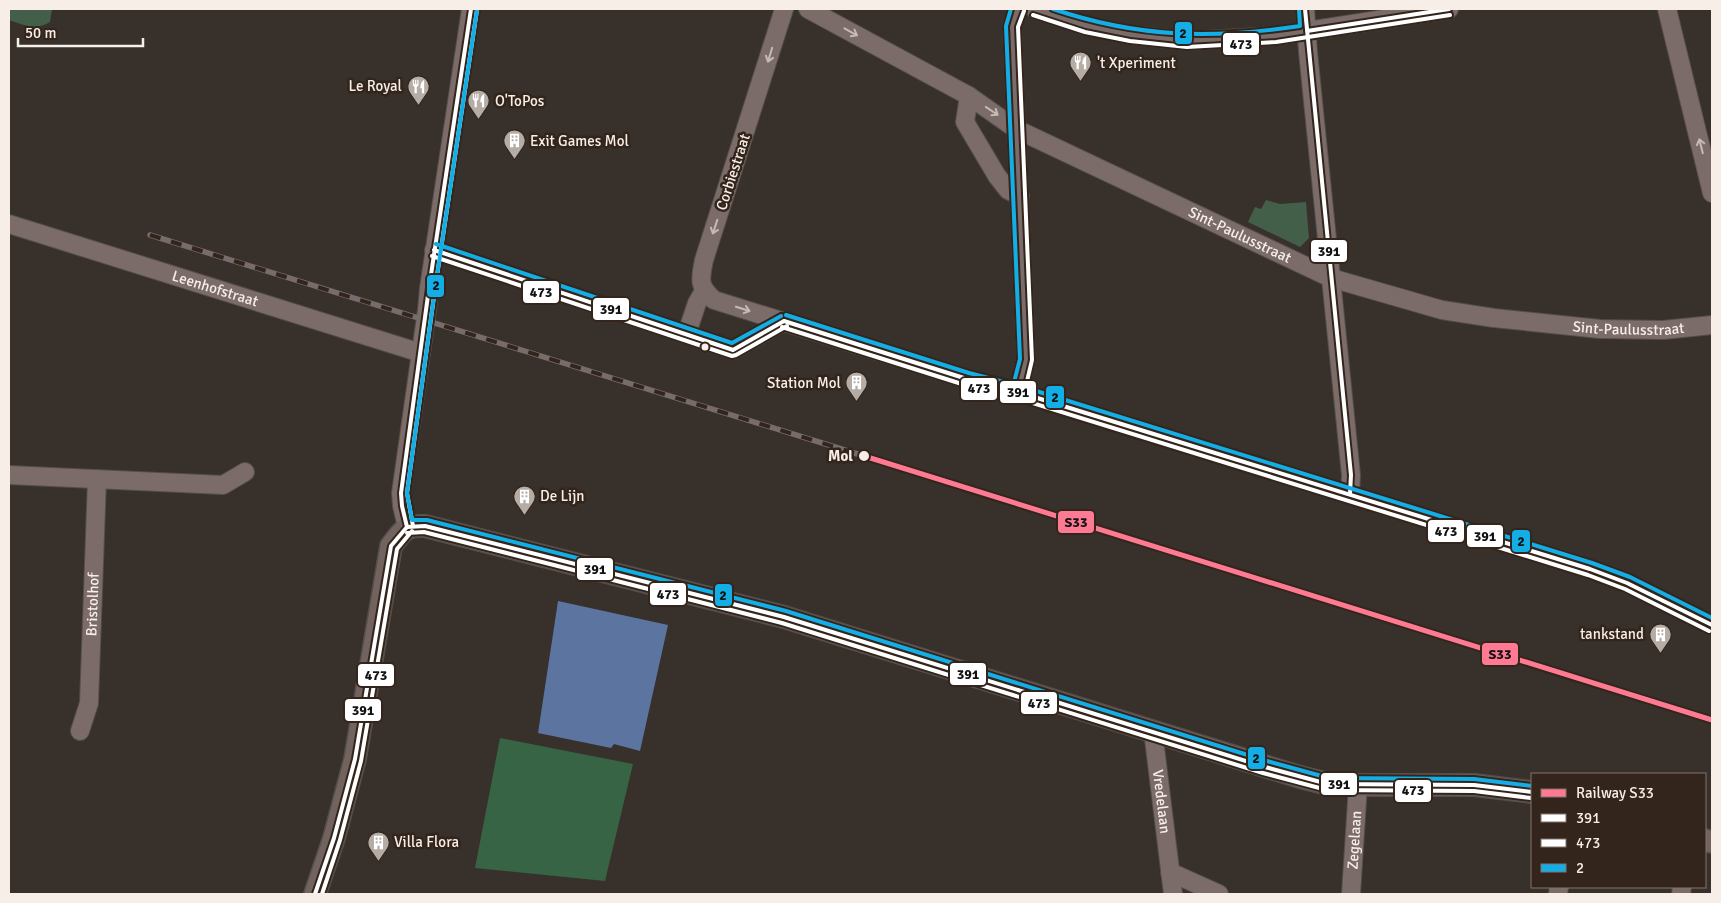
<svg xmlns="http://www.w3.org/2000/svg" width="1721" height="903" viewBox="0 0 1721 903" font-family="Signika,sans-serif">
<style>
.green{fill:#435e49}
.forest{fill:#376445}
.water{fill:#5b75a0}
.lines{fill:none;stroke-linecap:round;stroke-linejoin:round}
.minor-casing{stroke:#554e4a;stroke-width:20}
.major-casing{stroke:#554e4a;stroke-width:24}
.minor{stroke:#7b6c6a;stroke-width:18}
.major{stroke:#72635f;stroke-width:21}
.rail-casing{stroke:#776c69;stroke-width:5.5}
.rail{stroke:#33251b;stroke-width:4;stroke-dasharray:11;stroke-linecap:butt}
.bus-1-casing{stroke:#33251b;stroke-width:8}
.bus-2-casing{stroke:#33251b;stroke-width:8}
.bus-3-casing{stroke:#33251b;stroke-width:8}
.bus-1{stroke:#fff;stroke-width:4}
.bus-2{stroke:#fff;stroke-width:4}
.bus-3{stroke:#13aee6;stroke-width:4}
.rail-1-casing{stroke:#33251b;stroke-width:9}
.rail-1{stroke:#fe7a93;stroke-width:5}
.oneway{stroke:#c5bab5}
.bus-dot{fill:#f7eee7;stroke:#33251b;stroke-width:2}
.labels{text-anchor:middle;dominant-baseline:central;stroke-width:5;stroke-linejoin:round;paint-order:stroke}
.poi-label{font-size:15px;fill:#f7eee7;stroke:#33251b;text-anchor:start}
.street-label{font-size:15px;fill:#f7eee7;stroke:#33251b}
.stop-label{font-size:15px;font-weight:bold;fill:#f7eee7;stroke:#33251b;text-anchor:end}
.line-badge{stroke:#33251b;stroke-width:2}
.pale-badge-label{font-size:14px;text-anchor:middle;font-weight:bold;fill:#111}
</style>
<rect width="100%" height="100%" fill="#37302b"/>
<path class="green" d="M9,9H52L50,22C35,31 24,25 9,20Z
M1266,200L1280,204L1306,202L1309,238L1300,247L1248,222L1255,207L1261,209Z"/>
<path class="forest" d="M500,738L633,764L605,881L475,868Z"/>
<path class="water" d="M558,601L668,625L640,751L614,744L611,748L538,733Z"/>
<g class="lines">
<defs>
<g id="minor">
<path d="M784,9L704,260C700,280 698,286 714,300L967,379L1018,392L1590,569L1627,583L1712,625"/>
<path id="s1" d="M808,9L969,96L1016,129L1331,278L1442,310L1494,318L1600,329L1663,330L1712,325"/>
<path d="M1035,9L1086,26L1131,35L1187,41L1275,36L1449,9"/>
<path d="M1305,9L1308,52L1351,475L1350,494"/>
<path d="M1667,9L1712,193"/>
<path d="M969,96L965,122L997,176L1008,190L1020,196"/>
<path id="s2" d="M9,224L421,353"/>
<path d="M434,250L733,350L784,321"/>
<path d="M687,333L697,303L704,291"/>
<path d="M1018,392L1026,360L1012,26L1018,9"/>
<path d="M9,475L223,485L245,472"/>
<path d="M407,527L402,506L401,493L427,310L429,288L471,9"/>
<path id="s3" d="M80,731L89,703L97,479"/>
<path id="s4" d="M1153,731L1173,894"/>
<path d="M1170,872L1219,894"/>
<path id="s5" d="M1351,894L1358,785"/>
<path d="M1558,894L1559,887"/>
<path d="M1681,894L1682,887"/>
</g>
<path id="major" d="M1705,840L1712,842
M315,894L334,838L355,759L391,546C403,531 404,525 425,526L784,617L1300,777L1328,784L1358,785H1474L1532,792"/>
</defs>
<use href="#minor" class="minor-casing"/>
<use href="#major" class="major-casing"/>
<use href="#minor" class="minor"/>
<use href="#major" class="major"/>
<defs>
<path id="rail" d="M150,235L864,456"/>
</defs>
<use href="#rail" class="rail-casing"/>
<use href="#rail" class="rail"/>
<defs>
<path id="bus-1" d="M1305,9L1351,475L1350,494
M1307,31L1449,9
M434,250L733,350L784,321
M784,321L967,379L1018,392L1590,569L1627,583L1712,625
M407,527L425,526L784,617L1265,767L1328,784L1474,785L1532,792
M407,527L402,506L401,493L429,288L471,9
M315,894L334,838L355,759L391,546L407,527"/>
<path id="bus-2" d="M1024,11L1018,27L1032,360L1024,394
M1033,15L1085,32L1130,41L1187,47L1276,42L1450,15
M432,256L732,356L736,355L787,326
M782,327L965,385L1016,398L1588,575L1625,589L1709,631
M413,526L407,493L435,289L477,10
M407,533L424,532L782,623L1263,773L1327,790L1474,791L1531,798
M322,894L340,840L361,761L397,549L412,531"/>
<path id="bus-3" d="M1011,9L1006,26L1020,359L1012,390
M1053,9C1139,38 1212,39 1300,26L1299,10
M477,10L435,289L407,493L412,520H427L786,611L1267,761L1329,778L1474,779L1532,786
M436,244L732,343L781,316
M786,315L969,373L1020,386L1592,563L1630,577L1712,618"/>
</defs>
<use href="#bus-1" class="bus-1-casing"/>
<use href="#bus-2" class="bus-2-casing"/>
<use href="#bus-3" class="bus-3-casing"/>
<use href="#bus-1" class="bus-1"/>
<use href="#bus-2" class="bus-2"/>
<use href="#bus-3" class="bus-3"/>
<defs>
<path id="rail-1" d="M864,456L1712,720"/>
</defs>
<use href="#rail-1" class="rail-1-casing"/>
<use href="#rail-1" class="rail-1"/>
</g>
<defs><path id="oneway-shaft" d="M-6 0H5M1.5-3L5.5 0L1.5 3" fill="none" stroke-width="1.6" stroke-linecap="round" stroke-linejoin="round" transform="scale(1.25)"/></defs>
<g class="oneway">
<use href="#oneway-shaft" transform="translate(851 32) rotate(29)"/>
<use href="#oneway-shaft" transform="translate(770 55) rotate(107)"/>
<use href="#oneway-shaft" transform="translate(992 111) rotate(34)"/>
<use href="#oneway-shaft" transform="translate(1701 146) rotate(-104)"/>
<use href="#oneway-shaft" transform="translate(715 227) rotate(108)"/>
<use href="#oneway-shaft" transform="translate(743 309) rotate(17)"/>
</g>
<defs>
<symbol id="restaurant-pin" viewBox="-11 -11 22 30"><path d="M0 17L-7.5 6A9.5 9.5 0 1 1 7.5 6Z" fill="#b4aca5" stroke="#33251b"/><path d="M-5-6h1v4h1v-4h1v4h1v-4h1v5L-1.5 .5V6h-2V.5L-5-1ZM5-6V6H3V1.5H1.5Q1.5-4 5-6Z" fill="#fff"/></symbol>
<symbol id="building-pin" viewBox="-11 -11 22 30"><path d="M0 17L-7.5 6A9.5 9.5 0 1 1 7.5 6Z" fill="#b4aca5" stroke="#33251b"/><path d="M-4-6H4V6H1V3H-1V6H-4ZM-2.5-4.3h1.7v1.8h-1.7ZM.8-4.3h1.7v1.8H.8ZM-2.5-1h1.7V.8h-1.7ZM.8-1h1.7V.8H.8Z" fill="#fff"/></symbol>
</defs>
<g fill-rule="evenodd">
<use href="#restaurant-pin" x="1068" y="50" width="25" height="34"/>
<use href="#restaurant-pin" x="406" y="74" width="25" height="34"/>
<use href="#restaurant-pin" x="466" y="88" width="25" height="34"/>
<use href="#building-pin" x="502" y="128" width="25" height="34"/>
<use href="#building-pin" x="844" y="370" width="25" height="34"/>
<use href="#building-pin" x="512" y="484" width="25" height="34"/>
<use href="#building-pin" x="1648" y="622" width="25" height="34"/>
<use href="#building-pin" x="366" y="830" width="25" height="34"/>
</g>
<g class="bus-dot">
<circle cx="705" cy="347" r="4.5"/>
<circle cx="864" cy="456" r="6"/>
</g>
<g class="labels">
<g class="poi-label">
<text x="1097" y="63">'t Xperiment</text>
<text x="402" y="86" text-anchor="end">Le Royal</text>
<text x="495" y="101">O'ToPos</text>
<text x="530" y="141">Exit Games Mol</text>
<text x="841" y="383" text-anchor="end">Station Mol</text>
<text x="540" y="496">De Lijn</text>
<text x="1644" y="634" text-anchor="end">tankstand</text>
<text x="394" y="842">Villa Flora</text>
</g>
<g class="street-label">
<text transform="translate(733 172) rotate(-72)">Corbiestraat</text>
<text stroke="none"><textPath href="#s1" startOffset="488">Sint-Paulusstraat</textPath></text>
<text stroke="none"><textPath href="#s2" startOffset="216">Leenhofstraat</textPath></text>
<text stroke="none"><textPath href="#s1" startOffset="892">Sint-Paulusstraat</textPath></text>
<text stroke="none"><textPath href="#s3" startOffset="128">Bristolhof</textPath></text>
<text stroke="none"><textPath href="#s4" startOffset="71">Vredelaan</textPath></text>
<text stroke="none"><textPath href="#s5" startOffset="54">Zegelaan</textPath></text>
</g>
<g class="stop-label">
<text x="853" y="456">Mol</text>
</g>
</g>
<g class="line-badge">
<rect x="1174" y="21" width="19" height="24" rx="5" fill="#13aee6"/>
<rect x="1222" y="32" width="38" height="24" rx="5" fill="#fff"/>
<rect x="1310" y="239" width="38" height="24" rx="5" fill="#fff"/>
<rect x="426" y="274" width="19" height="24" rx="5" fill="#13aee6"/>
<rect x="522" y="280" width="38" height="24" rx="5" fill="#fff"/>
<rect x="592" y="297" width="38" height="24" rx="5" fill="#fff"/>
<rect x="960" y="377" width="38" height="24" rx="5" fill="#fff"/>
<rect x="999" y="380" width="38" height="24" rx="5" fill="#fff"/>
<rect x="1045" y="385" width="20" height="24" rx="5" fill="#13aee6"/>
<rect x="1057" y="510" width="38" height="24" rx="5" fill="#fe7a93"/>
<rect x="1427" y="519" width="38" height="24" rx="5" fill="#fff"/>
<rect x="1466" y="524" width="38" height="24" rx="5" fill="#fff"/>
<rect x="1511" y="529" width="20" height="24" rx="5" fill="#13aee6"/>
<rect x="576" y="557" width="38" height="24" rx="5" fill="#fff"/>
<rect x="649" y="582" width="38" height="24" rx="5" fill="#fff"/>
<rect x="714" y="583" width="19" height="24" rx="5" fill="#13aee6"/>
<rect x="1481" y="642" width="38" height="24" rx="5" fill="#fe7a93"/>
<rect x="949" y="662" width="38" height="24" rx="5" fill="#fff"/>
<rect x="357" y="663" width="38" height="24" rx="5" fill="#fff"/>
<rect x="1020" y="691" width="38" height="24" rx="5" fill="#fff"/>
<rect x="344" y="698" width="38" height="24" rx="5" fill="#fff"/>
<rect x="1247" y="746" width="19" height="24" rx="5" fill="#13aee6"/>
<rect x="1320" y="772" width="38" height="24" rx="5" fill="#fff"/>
<rect x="1394" y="779" width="38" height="24" rx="5" fill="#fff"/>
</g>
<g class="pale-badge-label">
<text x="1183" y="38">2</text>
<text x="1241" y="49">473</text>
<text x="1329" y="256">391</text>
<text x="436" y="290">2</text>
<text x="541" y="297">473</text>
<text x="611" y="314">391</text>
<text x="979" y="393">473</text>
<text x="1018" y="397">391</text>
<text x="1055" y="402">2</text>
<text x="1076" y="527">S33</text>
<text x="1446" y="536">473</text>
<text x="1485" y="541">391</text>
<text x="1521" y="546">2</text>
<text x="595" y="574">391</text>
<text x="668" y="599">473</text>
<text x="723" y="600">2</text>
<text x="1500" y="659">S33</text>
<text x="968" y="679">391</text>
<text x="376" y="680">473</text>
<text x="1039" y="708">473</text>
<text x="363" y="715">391</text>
<text x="1256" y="763">2</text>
<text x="1339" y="789">391</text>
<text x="1413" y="795">473</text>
</g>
<rect width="1721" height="903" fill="none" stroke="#f7eee7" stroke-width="20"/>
<rect x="1531" y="773" width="175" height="115" fill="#33251b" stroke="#81756d"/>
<rect x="1541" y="789" width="25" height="8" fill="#fe7a93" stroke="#81756d"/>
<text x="1576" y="798" font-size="15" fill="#f7eee7">Railway S33</text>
<rect x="1541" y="814" width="25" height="8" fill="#ffffff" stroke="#81756d"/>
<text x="1576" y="823" font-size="15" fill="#f7eee7">391</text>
<rect x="1541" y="839" width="25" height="8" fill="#ffffff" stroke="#81756d"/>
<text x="1576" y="848" font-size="15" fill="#f7eee7">473</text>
<rect x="1541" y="864" width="25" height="8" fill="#13aee6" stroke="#81756d"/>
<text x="1576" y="873" font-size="15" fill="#f7eee7">2</text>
<path d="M18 38v8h125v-8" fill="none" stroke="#f7eee7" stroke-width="2.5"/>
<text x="25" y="38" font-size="15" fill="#f7eee7" stroke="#33251b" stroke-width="4" paint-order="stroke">50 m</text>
</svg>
